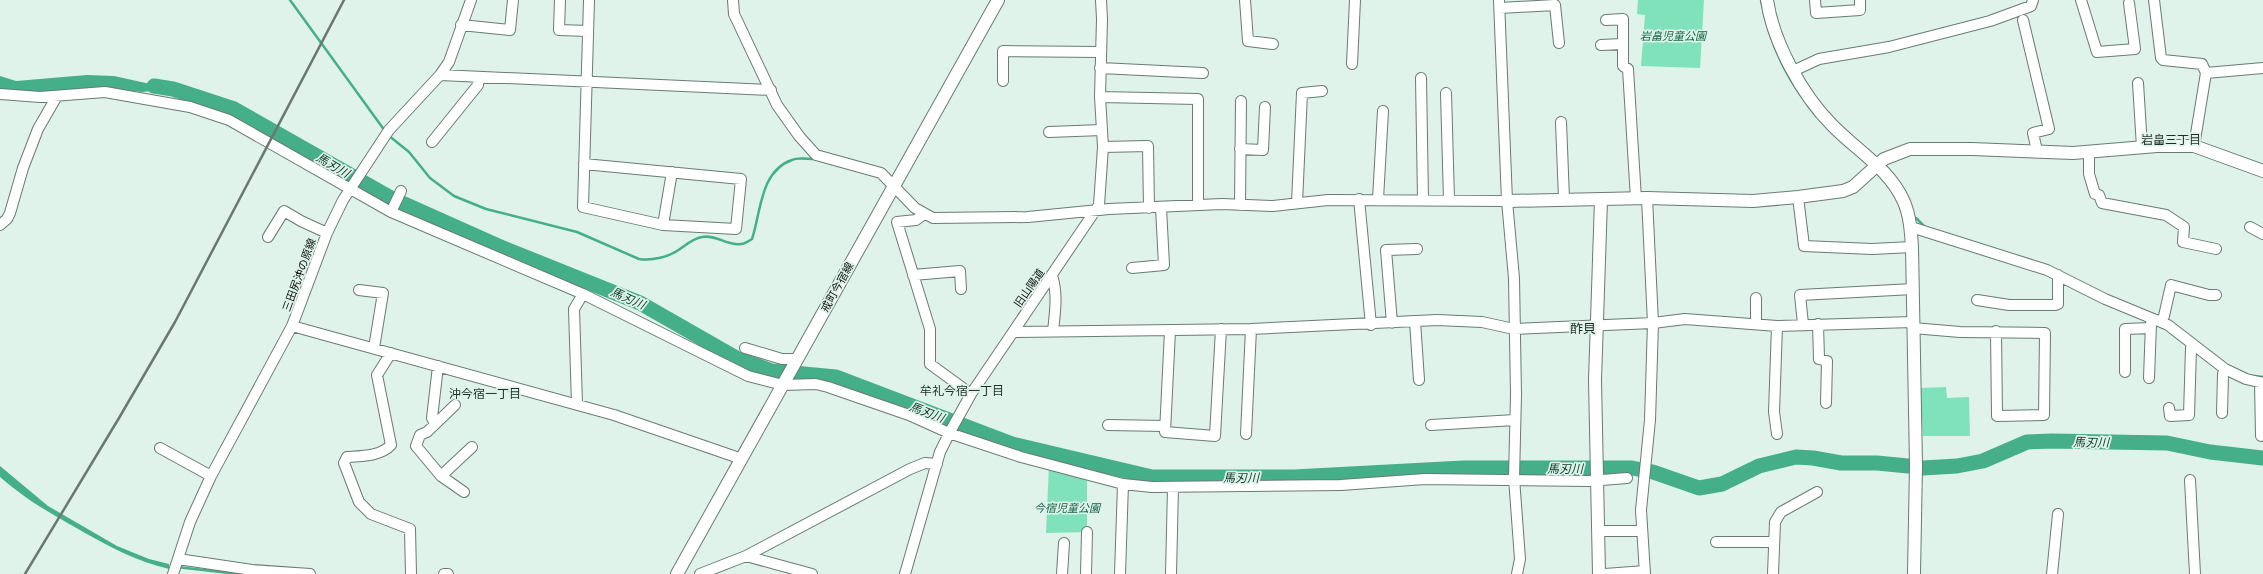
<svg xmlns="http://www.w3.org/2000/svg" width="2263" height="574" viewBox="0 0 2263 574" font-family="'PT Serif','Noto Sans JP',serif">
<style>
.green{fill:#7fe2bb}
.water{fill:#45af89}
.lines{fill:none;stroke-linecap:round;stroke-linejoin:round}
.stream{stroke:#45af89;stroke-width:2.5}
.river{stroke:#45af89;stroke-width:15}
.minor-casing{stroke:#697b73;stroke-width:12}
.tertiary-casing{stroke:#697b73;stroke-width:14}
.minor{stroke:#fff;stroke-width:10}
.tertiary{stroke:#fff;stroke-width:12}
.rail{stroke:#6b7872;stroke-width:2.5}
.labels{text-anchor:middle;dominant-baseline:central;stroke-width:3.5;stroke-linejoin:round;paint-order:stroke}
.park-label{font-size:11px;font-style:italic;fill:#106349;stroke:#dff3ea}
.street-label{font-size:11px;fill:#0e1511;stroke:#dff3ea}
.neighbourhood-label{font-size:12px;fill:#1d2d26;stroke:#dff3ea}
.water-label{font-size:12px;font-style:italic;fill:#0b3b2b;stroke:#dff3ea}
.quarter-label{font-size:13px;fill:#1d2d26;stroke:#dff3ea}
</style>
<rect width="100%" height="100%" fill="#dff3ea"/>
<path class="green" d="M1638,0H1704L1700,68L1641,66L1645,15L1637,14Z
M1946,387L1947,398L1969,397L1970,436H1923L1920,388Z
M1049,465L1087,475V532L1046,533Z"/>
<path class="water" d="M87,75L114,76L173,89L142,92L114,89L29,95L0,92V76L16,81Z
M0,466L48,506L117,546L149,559L169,564V569C136,561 114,549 85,533C52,514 29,502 0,477Z"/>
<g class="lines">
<path class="stream" d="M290,0L385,131
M1761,0C1768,37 1782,70 1804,100
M1808,106L1816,116
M388,135L409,152L430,178L454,196L486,209L577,232L639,259C652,261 669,257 680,249C687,244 694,238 702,237C716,234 727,246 741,244C744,244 749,241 752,239C761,212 760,171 792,160C798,157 807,159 814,159
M1916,218L1926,228
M2254,376L2263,377
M177,567L238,574"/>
<path class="river" d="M154,86L173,89L234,109L391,198L503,248L640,303L738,359L772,371L836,377L1012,444L1152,477H1294L1463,468H1632L1653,472L1699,488L1722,484L1759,466L1796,457L1813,458L1841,463H1877L1908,466
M1923,468L1957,466L1983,461L2027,442L2052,441L2167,443L2210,452L2263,458"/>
<defs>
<path id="minor" d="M560,0L559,30L588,31
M733,0L734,14L777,105L799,136L816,155L881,173L915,208L933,218L1028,217L1109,209L1222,204L1273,206L1328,200L1507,201
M1245,0L1248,41L1273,44
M1499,0L1507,201L1514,278L1516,395L1514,478L1520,559L1517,574
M1815,0L1816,13L1860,10V0
M2081,0L2097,52L2135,49L2129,3
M2154,0L2161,58L2163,60L2202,64L2206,73
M1500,8L1555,5L1559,43
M1606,20L1623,19V66L1628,69L1636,199
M2023,20L2049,129L2033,133L2037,151
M461,25L510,30L513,0
M1601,45L1622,44
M1352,64L1355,0
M1100,68L1203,73
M1793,71L1819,59L1889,47L1990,21L2031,6L2033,0
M440,75L771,90
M1421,78L1423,200
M1003,81V51L1100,52
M2138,83L2142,147
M1446,93L1449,200
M0,94L40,97L105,92L190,107L229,120L391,212L583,294L748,376L783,385L816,384L828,387L909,415L949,433L1021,457L1123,484L1152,487L1341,485L1425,479L1589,481L1627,478
M1100,97L1198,99V205
M1561,122L1564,199
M1049,132L1102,130
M432,142L478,85L479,78
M2194,146L2206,73L2263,68
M1103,147L1148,146L1149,208
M1240,149L1263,150L1265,107
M2089,152V174L2095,194L2099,195L2102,203L2166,215L2184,227L2183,242L2216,249
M584,164L741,179L736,229L663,225L583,207L589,0
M1798,197L1804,246L1872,249L1912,247
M1359,199L1371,325
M1378,199L1383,111
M1297,203L1302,93L1322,91
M1240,205L1241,101
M391,212L401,191
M924,214L916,220L897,222L930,329V364L971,394
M0,225L7,219L10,213L23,168L38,129L57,96
M663,225L672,172
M1911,227L2047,270L2105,299L2168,325L2225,369L2246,379L2263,383
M2250,227L2263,234
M268,237L284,211L301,221L327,233
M1132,268L1164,265L1161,208
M913,275L960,271L961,289
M1052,276C1058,293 1055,313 1053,331
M359,290L383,293L374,348
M1977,300L2009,305H2055L2058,304V275
M1415,321L1419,380
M2161,321L2164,316L2171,285L2209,295H2216
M1392,323L1386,250L1417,249
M1756,323V298
M1803,324L1800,295L1913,289
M1818,324L1819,359L1827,361L1826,403
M292,326L614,415L742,459
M1913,328L1960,332L2045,333L2044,415L1997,416L1996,331
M1170,331L1165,432L1215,436L1221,329
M1013,332L1251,329L1437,320L1482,322L1514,329L1653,323L1685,319L1777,326L1913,322
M745,348L782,359H797
M391,353L377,375L391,445C381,456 362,456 347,457L344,463L359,502L371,514L410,529L411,574
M2125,372V329L2151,328
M2149,378L2151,323
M2260,382L2261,436
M577,404L574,309L583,294
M455,405L427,432L420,435L416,446L441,476L464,492
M2169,408L2170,416L2189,415L2191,348L2193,344
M2222,413L2223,374L2225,369
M435,424L432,418L438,366
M1108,425L1165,426
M1431,425L1515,420
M1246,434L1251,329
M1777,434L1774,412L1777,326
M160,448L211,476
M441,476L472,447
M2190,480L2195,574
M1598,531H1641
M1716,542H1774
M746,556L812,574
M178,559L252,570L310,574
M173,574L190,522L211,476L292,326L327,233L343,200L389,130L440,75L449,62L471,0
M444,574H448
M700,574L746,556L910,469L925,463L937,464
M905,574L940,452L951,430L971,394L1099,205L1103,147L1100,97L1102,19L1101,0
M1062,574L1064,543
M1086,574L1087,532
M1120,574L1123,484
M1171,574L1173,487
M1605,574L1645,571
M1645,574L1641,510L1650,420L1653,323L1647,198
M1773,574L1775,522L1781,512L1817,492
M2052,574L2058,514"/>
<path id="tertiary" d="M1767,0C1773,42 1802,95 1832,125C1856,150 1890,169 1904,202C1910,216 1911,232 1912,247L1916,465L1914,574
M1507,201L1647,198L1753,201L1798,197L1843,191L1853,187L1884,159L1910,149H1972L2073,153L2157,146H2194L2263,171
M677,574L998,0
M1599,574L1595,380L1601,200"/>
</defs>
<use href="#minor" class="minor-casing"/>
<use href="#tertiary" class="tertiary-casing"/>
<use href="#minor" class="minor"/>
<use href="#tertiary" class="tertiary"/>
<path class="rail" d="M25,574L119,418L175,322L344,0"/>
</g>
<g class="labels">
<g class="park-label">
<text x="1673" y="36">岩畠児童公園</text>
<text x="1067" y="508">今宿児童公園</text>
</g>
<g class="street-label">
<text transform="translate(299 275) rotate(-70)">三田尻沖の原線</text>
<text transform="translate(837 287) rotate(-61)">戒町今宿線</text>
<text transform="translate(1029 288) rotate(-55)">旧山陽道</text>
</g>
<g class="neighbourhood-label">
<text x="2171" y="139">岩畠三丁目</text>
<text x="962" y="390">牟礼今宿一丁目</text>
<text x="485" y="393">沖今宿一丁目</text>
</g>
<g class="water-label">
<text transform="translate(333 165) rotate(30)">馬刃川</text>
<text transform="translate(628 298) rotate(24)">馬刃川</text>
<text transform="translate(927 412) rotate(21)">馬刃川</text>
<text transform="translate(2091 442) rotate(1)">馬刃川</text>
<text x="1565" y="468">馬刃川</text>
<text x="1241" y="477">馬刃川</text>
</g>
<g class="quarter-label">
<text x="1583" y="328">酢貝</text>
</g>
</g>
</svg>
